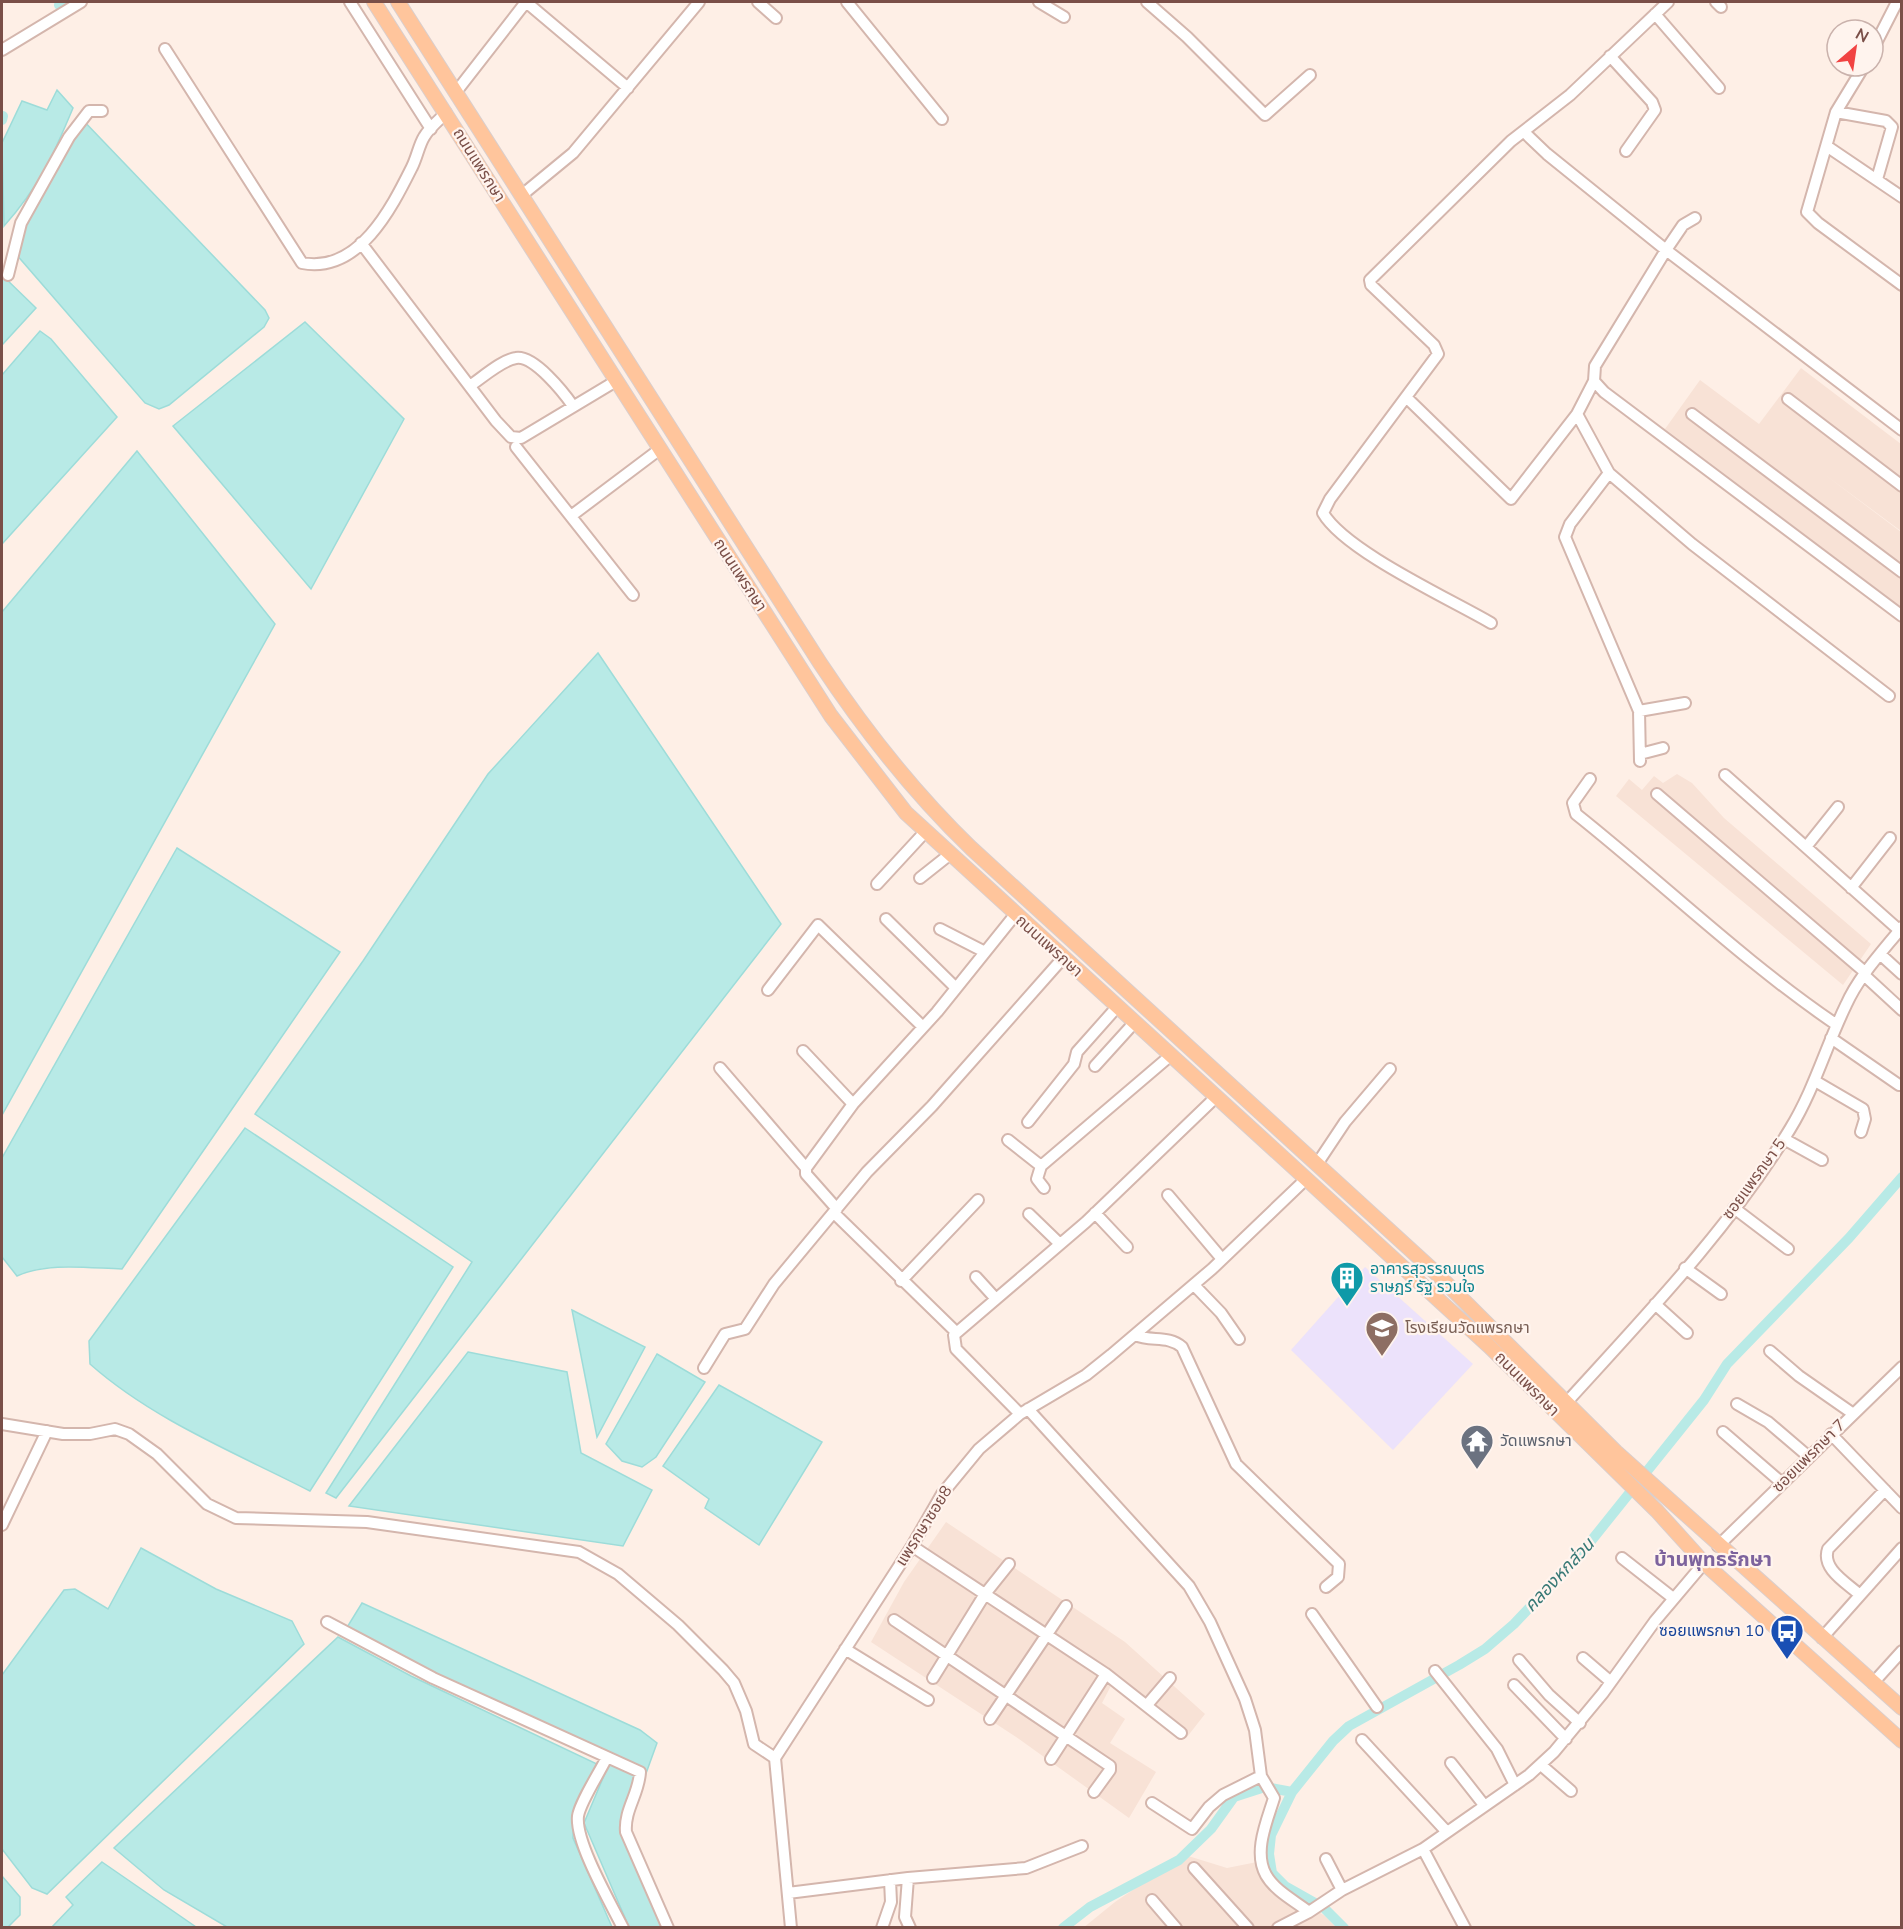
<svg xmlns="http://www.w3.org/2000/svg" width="1903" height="1929" viewBox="0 0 1903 1929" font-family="'Nunito Sans','Noto Sans Thai',sans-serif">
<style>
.residential{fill:#f8e2d6}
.education{fill:#ece2fb}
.water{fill:#b8eae6;stroke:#9ddcd9;stroke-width:1.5}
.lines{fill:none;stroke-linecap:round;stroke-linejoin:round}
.canal{stroke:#b8eae6;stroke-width:10}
.minor-casing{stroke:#d4b6ad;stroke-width:14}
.major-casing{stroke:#dacecc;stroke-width:16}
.minor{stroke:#fff;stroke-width:10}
.major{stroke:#ffc59c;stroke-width:14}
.labels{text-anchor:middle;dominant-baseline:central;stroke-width:4.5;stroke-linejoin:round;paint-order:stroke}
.street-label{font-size:16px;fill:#7a4f48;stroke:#fff4ee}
.culture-label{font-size:16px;fill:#0d838f;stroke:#fff4ee;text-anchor:start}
.education-label{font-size:16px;fill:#785e54;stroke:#fff4ee;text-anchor:start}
.worship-label{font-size:16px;fill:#5b616d;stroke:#fff4ee;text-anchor:start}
.transit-label{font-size:16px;fill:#164399;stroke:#fff4ee;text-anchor:end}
.water-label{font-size:18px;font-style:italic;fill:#387976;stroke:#fff4ee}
.quarter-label{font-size:20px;font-weight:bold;fill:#7d639d;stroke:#fff4ee}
</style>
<rect width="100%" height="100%" fill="#feefe6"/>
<path class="residential" d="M1801,368L1901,444V531L1824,474L1901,532V607L1665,429L1700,380L1759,424Z
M1677,774L1692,783L1724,818L1871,944L1843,985L1616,796L1629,779L1642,790L1654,776L1663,783Z
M946,1522L1125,1642L1205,1714L1187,1737L1115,1678L1102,1703L1125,1719L1110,1743L1156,1772L1129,1818L1019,1739L871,1642L904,1582Z
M1185,1855L1227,1868L1257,1862L1274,1883L1325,1916L1336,1927L1083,1928L1115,1902Z"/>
<path class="education" d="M1365,1267L1473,1364L1393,1450L1291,1350Z"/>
<path class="water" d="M57,90L73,108C53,156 39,187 4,226L2,143L22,101L47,110Z
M79,116L265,310L269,318L264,327L169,405L159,409L145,403L16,254L12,243Z
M2,275L36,308L2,345Z
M305,322L404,419L311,589L173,426Z
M40,331L51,339L117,417L2,544V375Z
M137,451L275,624L2,1115V612Z
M598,653L781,924L336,1498L326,1493L472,1262L255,1114L363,961L488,774Z
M177,848L340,952L122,1269C88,1268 48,1262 17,1276L2,1257V1158Z
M245,1128L453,1267L310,1491C236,1453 153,1420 90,1364L89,1341Z
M572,1310L645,1347L597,1437Z
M468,1352L567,1372L581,1453L652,1490L623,1546L349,1506Z
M657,1354L705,1382L656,1457L642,1467L622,1461L606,1444Z
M719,1385L822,1442L759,1545L705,1508L709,1499L663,1466Z
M141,1548L216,1589L292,1621L304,1644L47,1894L32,1888L2,1849V1675L64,1590L75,1589L108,1609Z
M362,1603L640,1730L657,1743L627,1826L671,1927H629L584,1823L611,1759L346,1629Z
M338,1637L411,1676L597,1764L574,1811L573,1838L612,1927H227L164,1890L114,1848Z
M102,1862L196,1927H52L73,1905L66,1897Z
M2,1876L20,1897V1915L8,1927H2Z"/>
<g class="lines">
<path class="canal" d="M59,5L61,2
M2,120L3,116
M1063,1928L1090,1907L1179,1860L1211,1829L1234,1797L1265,1787L1292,1792
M1344,1928L1324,1908L1285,1886L1272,1873L1269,1854L1271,1835L1292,1792L1333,1741L1349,1726L1459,1665L1485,1649L1514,1624L1583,1551L1704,1400L1727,1364L1849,1238L1902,1177"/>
<defs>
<path id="minor" d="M350,2L431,129
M526,2L628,88
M758,2L776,18
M847,2L942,119
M1039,2L1064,17
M1147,2L1187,37L1265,115L1310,75
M1716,2L1721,7
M1655,14L1719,88
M165,49L302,263C359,274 392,207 412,167C417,157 419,145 424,137C429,128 439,120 446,113
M1873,49L1897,2
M2,50L81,2
M1610,56L1652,102L1655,110L1626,151
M1864,66L1836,112L1807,212L1818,223L1902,285
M456,92L526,2
M1836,112L1886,121L1892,127L1877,179
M1524,132L1547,154L1666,250L1902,430
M1828,147L1902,197
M522,195L573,153L699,2
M1695,218L1683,225L1666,250L1595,366L1594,381L1604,392L1902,616
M361,243L496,421L511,437L521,438L616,381
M8,275L21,223L69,137L89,111H102
M471,385C483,377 502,360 516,358C534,355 564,393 573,406
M1407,398L1511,499L1577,414L1594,381
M1788,399L1902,486
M1577,414L1609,473L1692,544L1889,696
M1692,414L1902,572
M516,447L633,595
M1609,473L1570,524L1565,537L1639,711L1640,761
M571,516L660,449
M1491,623C1450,599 1345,551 1323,513L1330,499L1438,354L1434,345L1371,285L1370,280L1511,141L1570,95L1668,2
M1639,711L1685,703
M1640,754L1663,748
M1725,775L1899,930
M1590,779L1573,803L1576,814C1664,884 1744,962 1837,1025
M1657,794L1866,973
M1806,847L1838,807
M920,878L949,855
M877,884L925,832
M1851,888L1890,838
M886,919L956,988
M940,929L985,952
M1880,954L1902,974
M1864,975L1902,1010
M768,990L818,925L923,1027
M1831,1038L1899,1085
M803,1051L853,1104
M1095,1066L1134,1023
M720,1068L806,1168
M1815,1081L1863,1109L1865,1119L1861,1132
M1028,1122L1074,1064L1077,1052L1117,1007
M1784,1139L1822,1160
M1008,1140L1041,1166L1170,1056
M1317,1164L1345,1122L1390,1069
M1041,1166L1037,1179L1044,1188
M1168,1195L1222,1259
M1734,1208L1788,1249
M837,1209L806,1174V1168L853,1104L937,1012L1015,915
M834,1213L956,1332
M1095,1213L1127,1247
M1029,1214L1060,1244
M1685,1268L1721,1294
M976,1277L996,1299
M901,1281L978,1200
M1194,1285L1221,1313L1239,1339
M1655,1304L1687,1333
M1135,1335C1151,1342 1168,1335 1182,1347L1236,1464L1339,1564L1338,1577L1326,1587
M1770,1351L1799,1376L1852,1413
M704,1368L725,1334L745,1329L774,1284L867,1172L932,1106L1063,958
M1566,1403C1645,1316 1729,1229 1790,1129C1814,1090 1826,1046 1846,1005C1859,976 1882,952 1902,927
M1737,1404L1768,1422L1809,1457
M1028,1409L1189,1586L1210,1622L1245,1699L1255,1730L1261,1776L1274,1798C1267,1821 1253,1852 1266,1875C1275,1891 1295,1901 1309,1912L1278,1928
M1020,1414L956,1349L954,1335L1086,1222L1216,1097
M2,1424L63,1434H90L115,1429L129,1434L157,1454L207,1504L236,1518L367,1522L579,1552L618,1574L678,1625L723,1670L734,1683L746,1711L754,1744L775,1758
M1723,1432L1782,1483
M1831,1434L1902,1508
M2,1525L47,1431
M912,1546L1106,1674L1181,1733
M1718,1546L1902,1367
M1622,1558L1673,1598
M1860,1595C1847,1583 1821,1569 1828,1549L1885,1490
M1312,1614L1377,1707
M894,1620L1110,1766V1770L1094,1792
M327,1622L433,1678L640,1772C639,1794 624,1810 626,1832L668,1928
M1822,1638L1902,1548
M845,1649L928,1700
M1583,1658L1611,1682
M1519,1660L1549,1695L1580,1723
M1435,1671L1497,1749L1515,1785
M933,1678L985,1594L1009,1564
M1873,1683L1902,1651
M1514,1685L1566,1739
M1147,1705L1170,1678
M990,1719L1066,1606
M1362,1740L1446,1831
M607,1757C600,1772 580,1802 578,1816C575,1842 610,1902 623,1928
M1051,1759L1106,1674
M1451,1763L1484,1805
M1541,1765L1571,1791
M1152,1803L1192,1829L1209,1807L1223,1795L1261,1776
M1326,1859L1342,1890
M1194,1868L1248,1928
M908,1878L905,1917L910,1928
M788,1893L908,1878L1026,1868L1082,1846
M1152,1900L1176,1928
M1309,1912L1342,1890L1423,1849
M791,1928L775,1758L912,1546L942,1494L979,1449L1020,1414L1086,1375L1111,1355L1212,1269L1305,1180
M882,1928L891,1902L890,1880
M1465,1928L1423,1849L1529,1775L1554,1752L1603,1693L1655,1621L1704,1563"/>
<path id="major" d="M374,2L831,716L906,813L1489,1346L1657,1511L1704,1563L1902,1741
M398,2L820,663C865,731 912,791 971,848L1437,1274L1616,1452L1902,1708"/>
</defs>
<use href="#minor" class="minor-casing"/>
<use href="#major" class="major-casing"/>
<use href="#minor" class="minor"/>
<use href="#major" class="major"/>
</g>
<defs>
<symbol id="building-pin" viewBox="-11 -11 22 30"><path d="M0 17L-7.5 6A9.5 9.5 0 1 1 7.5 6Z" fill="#0f9aa8" stroke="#fff4ee"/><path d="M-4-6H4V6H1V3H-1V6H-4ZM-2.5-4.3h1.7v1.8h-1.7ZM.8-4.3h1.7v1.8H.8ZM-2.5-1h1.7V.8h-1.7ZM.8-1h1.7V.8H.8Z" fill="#fff"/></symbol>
<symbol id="school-pin" viewBox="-11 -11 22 30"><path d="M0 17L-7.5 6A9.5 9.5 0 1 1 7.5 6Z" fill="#8d6e63" stroke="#fff4ee"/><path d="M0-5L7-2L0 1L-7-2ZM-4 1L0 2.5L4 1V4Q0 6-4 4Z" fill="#fff"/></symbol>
<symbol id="temple-pin" viewBox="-11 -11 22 30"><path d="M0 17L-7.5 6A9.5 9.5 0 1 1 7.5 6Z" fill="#6b7280" stroke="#fff4ee"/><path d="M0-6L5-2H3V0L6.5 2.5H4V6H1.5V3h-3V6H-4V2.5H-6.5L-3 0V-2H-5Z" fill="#fff"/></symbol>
<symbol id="bus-pin" viewBox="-11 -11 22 30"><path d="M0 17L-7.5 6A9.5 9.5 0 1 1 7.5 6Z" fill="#1a4fb4" stroke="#fff4ee"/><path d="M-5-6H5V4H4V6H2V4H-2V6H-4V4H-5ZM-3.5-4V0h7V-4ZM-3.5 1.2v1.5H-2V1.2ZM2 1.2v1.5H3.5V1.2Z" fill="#fff"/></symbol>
</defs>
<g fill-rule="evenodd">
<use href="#building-pin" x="1328" y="1259" width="38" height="52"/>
<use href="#school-pin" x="1363" y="1309" width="38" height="52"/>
<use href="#temple-pin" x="1458" y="1422" width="38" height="52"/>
<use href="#bus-pin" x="1768" y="1612" width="38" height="52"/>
</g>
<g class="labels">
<g class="street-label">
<text transform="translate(479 165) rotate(58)">ถนนแพรกษา</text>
<text transform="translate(740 575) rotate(57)">ถนนแพรกษา</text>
<text transform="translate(1049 946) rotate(42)">ถนนแพรกษา</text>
<text transform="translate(1754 1179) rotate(-54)">ซอยแพรกษา 5</text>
<text transform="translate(1527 1384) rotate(45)">ถนนแพรกษา</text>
<text transform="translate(1809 1456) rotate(-45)">ซอยแพรกษา 7</text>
<text transform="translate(924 1526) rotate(-58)">แพรกษาซอย8</text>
</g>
<g class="culture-label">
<text x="1370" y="1269">อาคารสุวรรณบุตร<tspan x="1370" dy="18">ราษฎร์ รัฐ รวมใจ</tspan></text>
</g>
<g class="education-label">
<text x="1405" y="1328">โรงเรียนวัดแพรกษา</text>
</g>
<g class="worship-label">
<text x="1500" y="1441">วัดแพรกษา</text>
</g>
<g class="transit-label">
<text x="1764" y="1631">ซอยแพรกษา 10</text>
</g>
<g class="water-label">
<text transform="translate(1559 1575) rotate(-47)">คลองหกส่วน</text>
</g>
<g class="quarter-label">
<text x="1713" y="1559">บ้านพุทธรักษา</text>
</g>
</g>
<rect width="1903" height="1929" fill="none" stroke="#7a4f48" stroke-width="6"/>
<g transform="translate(1855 48) rotate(29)"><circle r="28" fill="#fff4ee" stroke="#cab2ac" stroke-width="1.5"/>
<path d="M0-4.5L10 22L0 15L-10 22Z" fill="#f14342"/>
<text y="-9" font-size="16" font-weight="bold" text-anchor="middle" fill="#7a4f48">N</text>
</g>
</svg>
